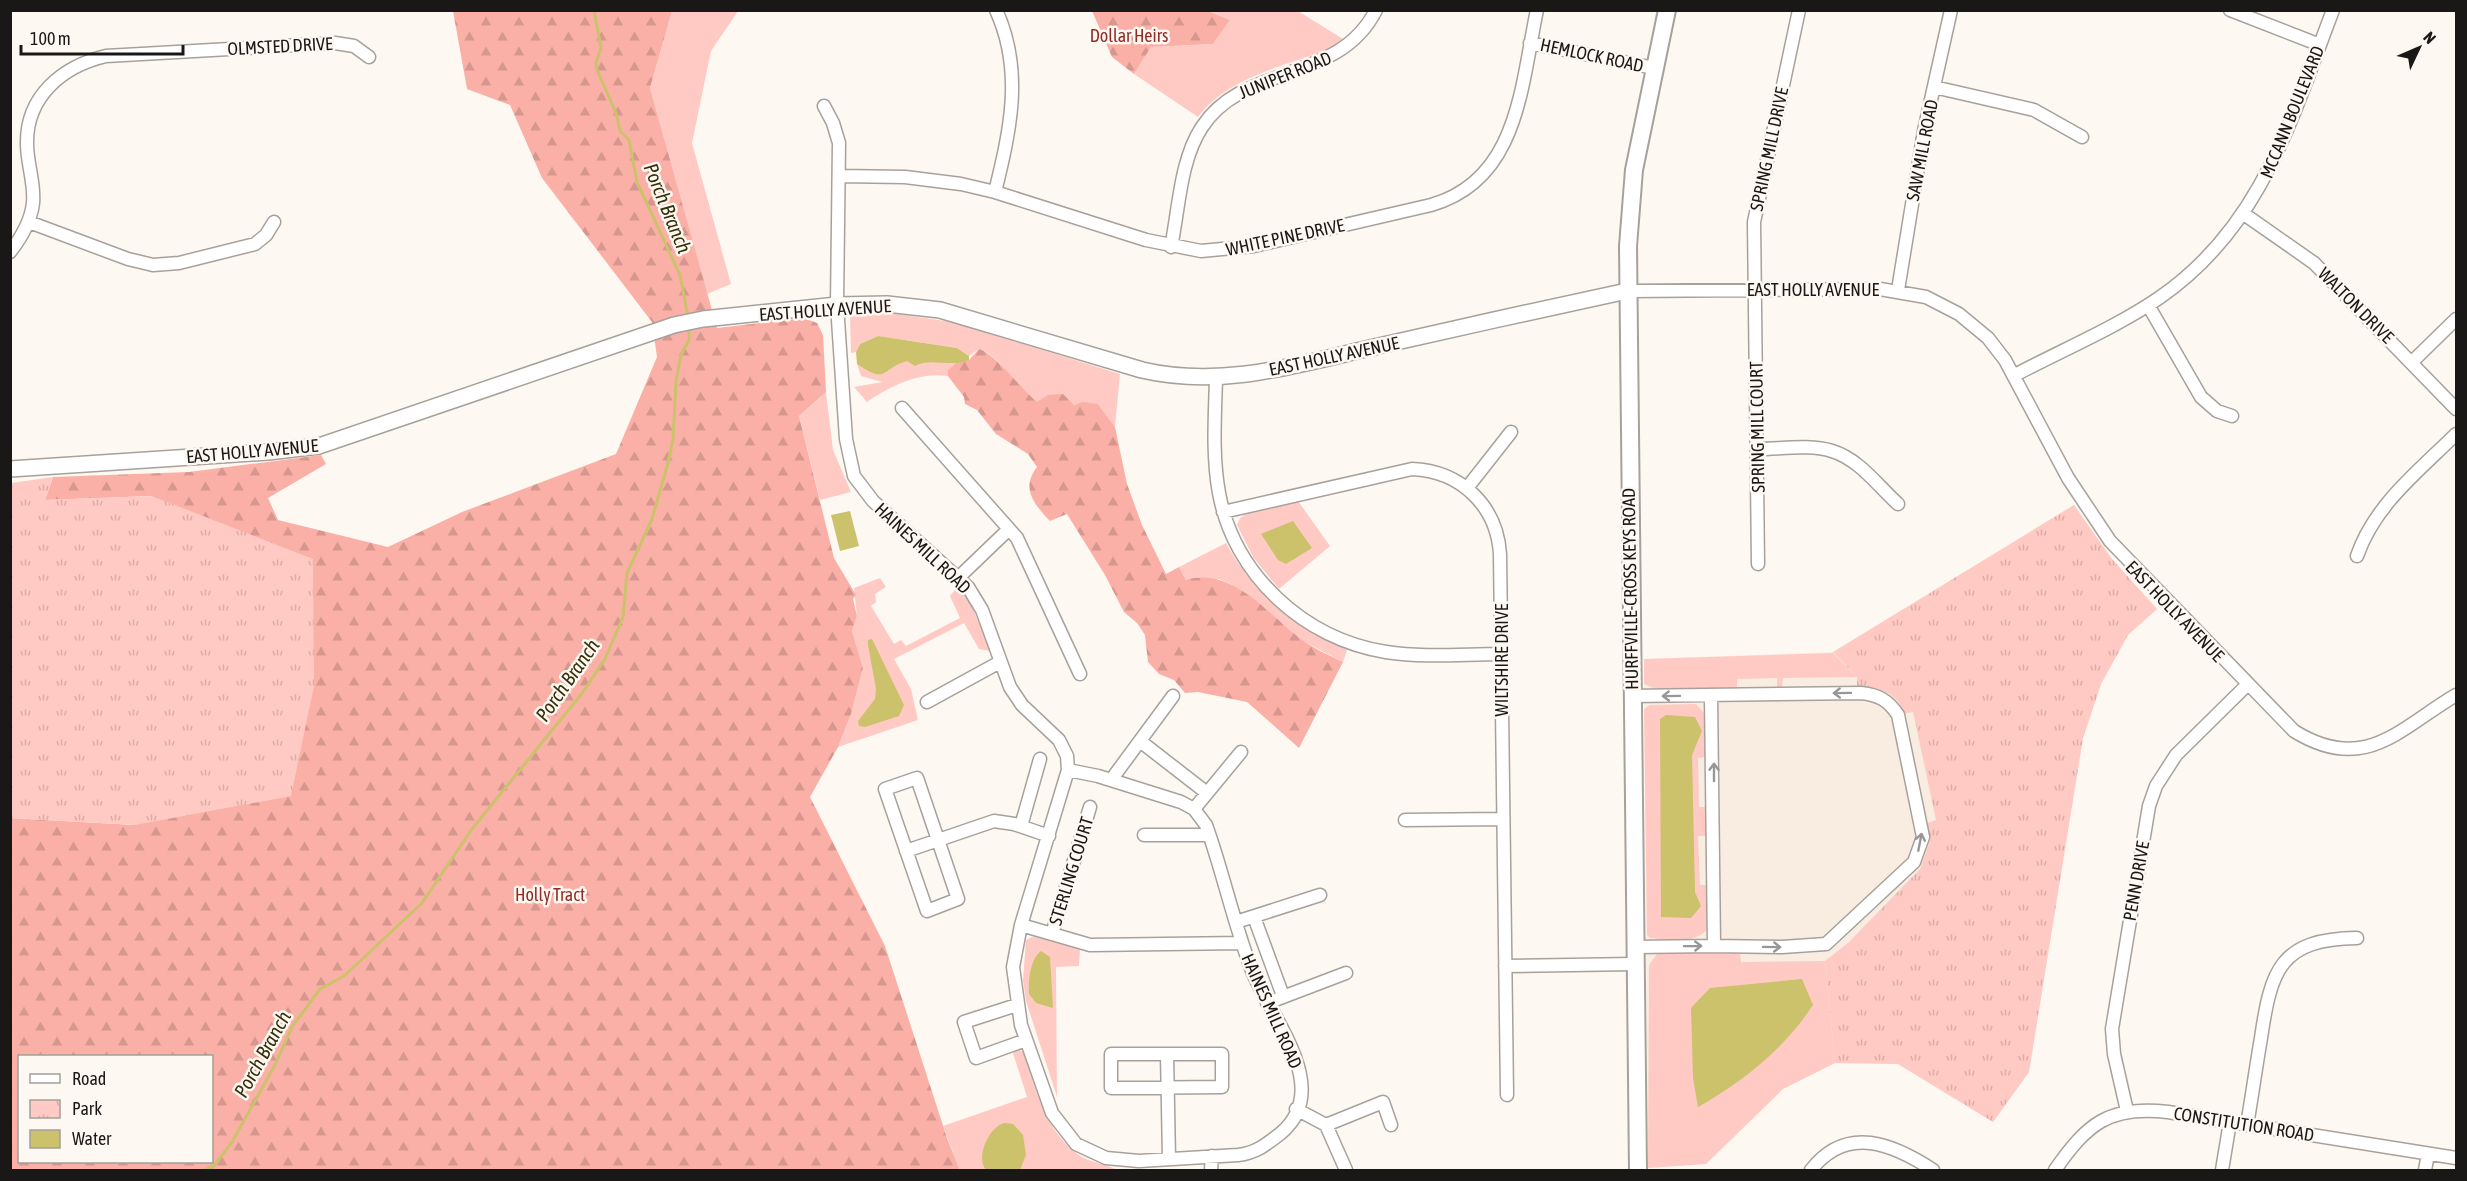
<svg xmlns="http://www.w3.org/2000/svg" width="2467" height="1181" viewBox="0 0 2467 1181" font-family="'Asap Condensed',sans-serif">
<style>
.built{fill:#f9ede1}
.green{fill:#ffcac3}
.forest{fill:url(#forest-firs);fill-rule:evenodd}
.park{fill:url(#park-tufts)}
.water{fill:#cbc26b}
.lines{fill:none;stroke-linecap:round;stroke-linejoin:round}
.stream{stroke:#cbc26b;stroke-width:3}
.minor-casing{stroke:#a7a19c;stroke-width:15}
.tertiary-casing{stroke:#a7a19c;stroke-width:18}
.secondary-casing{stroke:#a7a19c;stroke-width:20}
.minor{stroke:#fff;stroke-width:12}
.tertiary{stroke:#fff;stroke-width:15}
.secondary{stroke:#fff;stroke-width:16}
.oneway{stroke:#989796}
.labels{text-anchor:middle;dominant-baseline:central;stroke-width:5;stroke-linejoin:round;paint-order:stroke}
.park-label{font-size:18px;fill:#922b25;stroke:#fef8f2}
.street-label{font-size:18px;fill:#1a1816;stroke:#fef8f2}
.water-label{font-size:20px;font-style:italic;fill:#353009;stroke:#fef8f2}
</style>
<defs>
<pattern id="forest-firs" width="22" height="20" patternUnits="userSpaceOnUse" patternTransform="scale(1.5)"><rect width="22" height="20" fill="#fab0a7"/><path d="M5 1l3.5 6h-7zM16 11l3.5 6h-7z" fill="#d6978f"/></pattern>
<pattern id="park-tufts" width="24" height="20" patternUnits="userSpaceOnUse" patternTransform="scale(1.5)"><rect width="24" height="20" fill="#ffcac3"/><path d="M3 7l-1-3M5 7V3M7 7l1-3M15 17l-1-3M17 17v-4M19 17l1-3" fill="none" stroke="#daada7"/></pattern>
</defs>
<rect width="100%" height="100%" fill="#fef8f2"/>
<path class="built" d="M2074,505L2112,559L2157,609L2128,635L2101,684L2083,738L2029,1072L1993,1122L1898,1064L1835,1063L1783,1089L1706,1164L1648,1168L1644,659L1833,652Z"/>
<path class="green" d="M672,11H738L711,51L692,143L731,284L707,294L650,88Z
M1208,11H1298L1343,39L1331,49C1287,65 1227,77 1198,117L1134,74L1151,47L1213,44L1230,20Z
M860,313L897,314L952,322L1120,374L1115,427L1098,404C1083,404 1051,407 1037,402C1012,391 1004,356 979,349L969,356L957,348L878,336L860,344L856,352L851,353L850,317Z
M907,360L956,363L948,370V376C918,372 891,386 867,402L854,387L882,382L861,376L857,364C888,386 881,368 907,360Z
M826,392L833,450L851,492L820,500L799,416Z
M1298,501L1330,546L1279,589L1253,557L1237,525L1240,518L1247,513Z
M1226,543C1254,594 1293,627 1347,650L1343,662L1303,641L1247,594L1229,583L1219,579L1186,580L1179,567Z
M880,578L886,587L875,594L876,602L871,606L894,644L901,640L906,646L960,618L950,596L955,590H960L971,604L990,651L979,649L964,623L894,659L911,689L918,720L838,747L851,714L863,668L852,631L857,616L854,588Z
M1833,653L1857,677L1783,678L1782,688H1777V678L1737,679V689L1658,690L1644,684V659Z
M1696,704L1705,714L1707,757L1698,758L1699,807H1708V836H1698L1700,885H1709C1709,897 1711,911 1709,923C1706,945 1666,940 1650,938L1647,935L1644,709L1650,705Z
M1034,936L1080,950L1079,966L1056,967L1057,1097L1026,1001L1023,980L1026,940Z
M1657,954H1740L1741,962L1825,961L1835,1063L1783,1089L1706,1164L1648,1168L1649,965Z
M1018,1049L1023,1052C1037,1091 1045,1133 1082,1157C1093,1163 1107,1164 1117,1170H960L943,1126L1027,1097L1013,1053Z"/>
<path class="forest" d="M453,11H672L650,88L717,328L804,318L817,323L823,335L826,392L799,416L834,558L856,595L853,599L857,616L852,631L863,668L851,714L838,747L810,797L885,946L947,1138L960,1170H11L10,818L135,825L152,496L45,500L53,477L189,472L321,455L326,464L268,498L278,520L388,547L462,512L616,454L657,357L652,322L542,178L510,105L467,89ZM20,1056H212V1162H20Z
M1092,11H1208L1230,20L1213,44L1151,47L1134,74L1112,57Z
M979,349C996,354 1020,388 1037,402L1048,395L1063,394L1074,405L1083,402L1098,404L1115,427L1127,484L1142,525L1166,574L1179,567L1186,580C1233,566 1268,615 1301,639C1314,649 1329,655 1343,662L1299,748L1247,702L1198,692L1185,693L1174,680L1159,674L1148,662L1145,635L1137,623L1124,612L1105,575L1067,514L1050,521C1033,503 1021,488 1037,467L1028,454L996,434L977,410L965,404L964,397L948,376V370L956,363L969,360Z"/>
<path class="park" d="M53,477L45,500L152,496L313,559L314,686L291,796L135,825L11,818V483Z
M2074,505L2112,559L2157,609L2128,635L2101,684L2083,738L2029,1072L1993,1122L1898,1064L1835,1063L1825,961L1849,942L1920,869L1930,841L1927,823L1936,820L1913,712L1904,714C1897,692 1879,686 1857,687V677L1833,652Z"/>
<path class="water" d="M878,336L957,348L969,356V360C952,368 930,357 915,366L907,361C881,368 888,386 857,364L856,352L860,344Z
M850,511L859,546L840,551L831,515Z
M1293,521L1312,548L1286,564L1278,560L1261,534Z
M872,639L904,705L899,716L865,727L859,726L858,721L875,699L876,689L868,645V640Z
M1666,715L1695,717L1702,731L1692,755L1695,892L1701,906L1691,918L1661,917L1660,719Z
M1041,951L1050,957L1053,1008L1036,1003L1029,994C1028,981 1030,959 1041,951Z
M1802,979L1813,1005C1784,1049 1744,1081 1698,1107L1693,1078L1691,1008L1710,988Z
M1005,1123L1013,1124L1023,1135L1026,1155L1020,1170H986C975,1158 989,1126 1005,1123Z"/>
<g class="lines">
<path class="stream" d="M594,10L601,48L596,63L597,70L616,113L620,131L629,140L637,182L680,275L688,317
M205,1170L212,1166
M211,1170L232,1142L275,1065L292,1027L320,989L344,976L422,903L472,829L583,692L605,659L623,617L627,573L652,519L669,459L673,439L676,381L681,355L689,340V326"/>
<defs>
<path id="minor" d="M2230,10L2320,45
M1530,43L1654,68
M1934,87L2034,110L2082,137
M824,106L833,123L839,143L837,305L846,439L854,476L873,501L968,587L982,610L1010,687L1022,705L1059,740L1067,756L1068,770L1098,776L1181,802L1194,809L1206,825C1223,872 1233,921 1251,968C1268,1015 1335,1087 1281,1133C1267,1144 1256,1153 1238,1155L1139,1161L1106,1158L1076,1144L1052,1113L1021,1025L1013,967L1021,925L1068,770
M839,176L905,177L961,184L995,192L1146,240L1201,251L1254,246L1431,205C1519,180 1521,85 1537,10
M995,192C1010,131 1024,71 996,10
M2244,214L2314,263L2456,409
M29,222L128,259L153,265L179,263L255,244L266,235L274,222
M1171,247C1179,209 1180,160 1202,127C1243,63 1339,84 1376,10
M10,252C21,238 31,221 33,203C35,183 27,164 27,144C26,96 63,66 106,56L335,43L354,46L369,57
M1898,290L1924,131L1951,10
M1627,291L1880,289L1926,297L1959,314L1988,338L2005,360L2068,478L2110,541L2294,731C2365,775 2400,728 2456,695
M2148,305L2201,397L2217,411L2232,416
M2412,362L2456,319
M2015,375C2062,350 2115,328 2159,298C2261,228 2291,120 2333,10
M1216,379C1215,416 1212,455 1219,493C1234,575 1304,639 1386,652C1424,658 1463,654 1500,654
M902,408L1017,538L1080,674
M1757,449C1781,449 1810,444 1832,451C1859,459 1878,486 1898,504
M1467,488L1511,432
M1223,512L1412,469C1461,471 1497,506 1500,554L1507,1095
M2357,556C2375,504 2419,471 2456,434
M1758,564L1754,222L1799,10
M959,577L1009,529
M1631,696L1861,693C1879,695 1888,700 1898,715L1923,837L1914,862L1826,944L1782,947L1714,946
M927,702L1000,662
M1140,741L1207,793
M917,778L958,899L927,911L885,789Z
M1111,780L1173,696
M1194,809L1241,752
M1405,820L1502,819
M1021,826L1040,759
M1144,835H1209
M906,851L994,821L1014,824L1049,836
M1254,917L1283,996
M1236,922L1320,895
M1021,925L1090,945L1242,943
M1052,934L1090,807
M1634,947L1714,946L1711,696
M1505,966L1634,964
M1267,1003L1346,973
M1017,1005L964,1022L976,1058L1026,1040
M1111,1054H1222V1087L1111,1088Z
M1167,1054L1169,1159
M1296,1109L1326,1125L1346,1170
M2127,1111L2114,1054L2112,1029L2149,806L2156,786L2176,755L2247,685
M1326,1125L1383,1102L1391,1125
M2247,1125C2252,1096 2256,1067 2261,1038C2271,970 2280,939 2357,938
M1211,1170L1212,1156
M1811,1170C1847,1124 1893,1144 1933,1170
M2055,1170C2087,1124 2109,1105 2168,1112L2456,1158
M2222,1170L2230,1122
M2425,1170L2428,1154"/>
<path id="tertiary" d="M10,469L268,452L319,446L674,325L703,319L837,305L887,304L940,310L1142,370C1228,390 1308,361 1392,343C1470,325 1549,308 1627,291"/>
<path id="secondary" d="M1638,1170L1628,246L1634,170L1667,10"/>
</defs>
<use href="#minor" class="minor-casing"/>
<use href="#tertiary" class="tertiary-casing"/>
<use href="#secondary" class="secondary-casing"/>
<use href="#minor" class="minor"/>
<use href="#tertiary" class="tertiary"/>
<use href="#secondary" class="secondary"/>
</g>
<defs><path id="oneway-shaft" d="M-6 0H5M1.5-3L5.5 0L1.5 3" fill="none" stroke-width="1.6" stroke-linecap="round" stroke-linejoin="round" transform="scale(1.5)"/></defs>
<g class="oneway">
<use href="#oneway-shaft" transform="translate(1842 693) rotate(179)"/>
<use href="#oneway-shaft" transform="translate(1671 696) rotate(179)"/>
<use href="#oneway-shaft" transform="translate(1714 772) rotate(-90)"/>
<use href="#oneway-shaft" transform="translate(1920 842) rotate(-79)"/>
<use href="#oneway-shaft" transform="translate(1693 946) rotate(-1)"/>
<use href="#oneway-shaft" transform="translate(1772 947) rotate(1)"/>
</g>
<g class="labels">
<g class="park-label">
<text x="1129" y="35">Dollar Heirs</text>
<text x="550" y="894">Holly Tract</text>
</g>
<g class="street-label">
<text transform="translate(280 46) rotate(-3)">OLMSTED DRIVE</text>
<text transform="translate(1592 55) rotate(12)">HEMLOCK ROAD</text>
<text transform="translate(1285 75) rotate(-22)">JUNIPER ROAD</text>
<text transform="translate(2292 112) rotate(-68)">MCCANN BOULEVARD</text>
<text transform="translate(1769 149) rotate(-78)">SPRING MILL DRIVE</text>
<text transform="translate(1922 150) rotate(-79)">SAW MILL ROAD</text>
<text transform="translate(1285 237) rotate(-12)">WHITE PINE DRIVE</text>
<text x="1813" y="289">EAST HOLLY AVENUE</text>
<text transform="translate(2356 305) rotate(45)">WALTON DRIVE</text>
<text transform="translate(825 310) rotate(-4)">EAST HOLLY AVENUE</text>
<text transform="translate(1334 356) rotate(-12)">EAST HOLLY AVENUE</text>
<text transform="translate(1757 427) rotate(-91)">SPRING MILL COURT</text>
<text transform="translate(252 451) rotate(-5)">EAST HOLLY AVENUE</text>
<text transform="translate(923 548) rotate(43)">HAINES MILL ROAD</text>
<text transform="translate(1630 589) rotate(-91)">HURFFVILLE-CROSS KEYS ROAD</text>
<text transform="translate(2175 611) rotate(46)">EAST HOLLY AVENUE</text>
<text transform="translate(1501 660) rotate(-90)">WILTSHIRE DRIVE</text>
<text transform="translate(1071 871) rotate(-73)">STERLING COURT</text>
<text transform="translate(2136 881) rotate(-80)">PENN DRIVE</text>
<text transform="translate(1272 1011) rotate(66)">HAINES MILL ROAD</text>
<text transform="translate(2244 1124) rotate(9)">CONSTITUTION ROAD</text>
</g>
<g class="water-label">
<text transform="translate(668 208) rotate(68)">Porch Branch</text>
<text transform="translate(567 680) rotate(-55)">Porch Branch</text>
<text transform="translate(262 1054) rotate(-61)">Porch Branch</text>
</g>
</g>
<rect width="2467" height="1181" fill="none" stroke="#1a1816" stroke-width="24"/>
<rect x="18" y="1055" width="195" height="108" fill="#fef8f2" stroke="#a39e9a" stroke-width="1.5"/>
<rect x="30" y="1074" width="30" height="9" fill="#ffffff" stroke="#a39e9a" stroke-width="1.5"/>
<text x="72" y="1085" font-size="18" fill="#1a1816">Road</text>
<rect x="30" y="1100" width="30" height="18" fill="url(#park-tufts)" stroke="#a39e9a" stroke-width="1.5"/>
<text x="72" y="1115" font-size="18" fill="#1a1816">Park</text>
<rect x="30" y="1130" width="30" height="18" fill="#cbc26b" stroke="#a39e9a" stroke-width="1.5"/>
<text x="72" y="1145" font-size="18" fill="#1a1816">Water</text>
<g transform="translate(2419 48) rotate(46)" stroke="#fef8f2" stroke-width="4.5" paint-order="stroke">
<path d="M0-4.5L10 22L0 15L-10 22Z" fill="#1a1816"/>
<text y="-9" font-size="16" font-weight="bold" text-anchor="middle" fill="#1a1816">N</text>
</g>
<path d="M21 45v9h162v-9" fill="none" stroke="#1a1816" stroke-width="3"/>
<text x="30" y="45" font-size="18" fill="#1a1816" stroke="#fef8f2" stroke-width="4.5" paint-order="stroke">100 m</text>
</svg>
